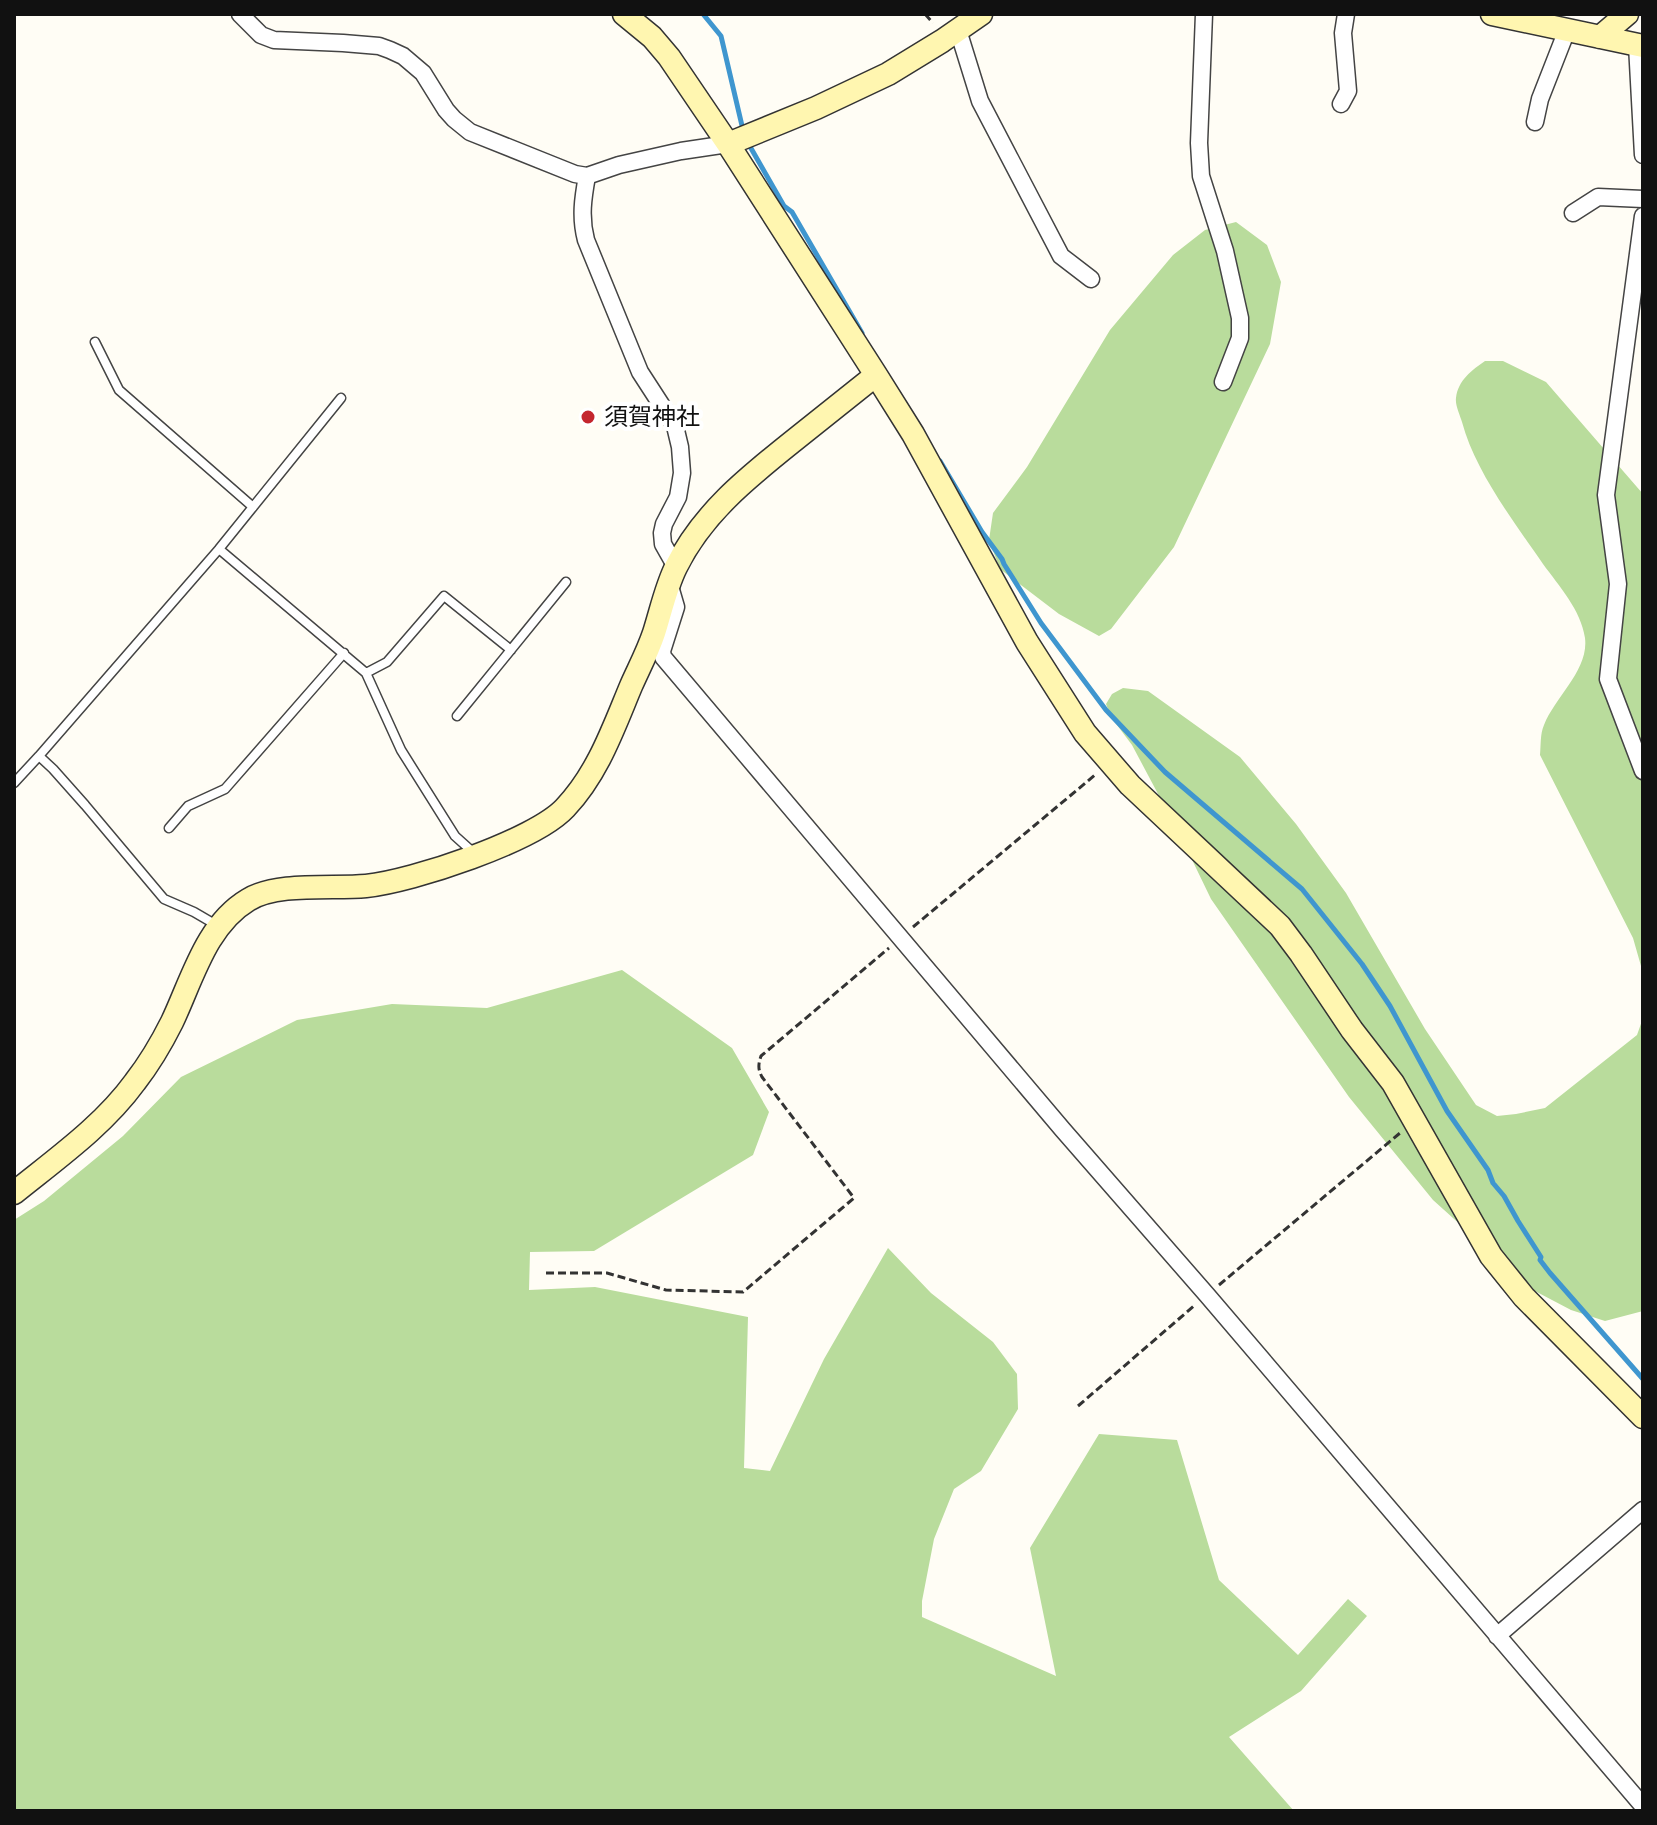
<svg xmlns="http://www.w3.org/2000/svg" width="1657" height="1825" viewBox="0 0 1657 1825" font-family="Bitter,'Noto Sans JP',serif">
<style>
.forest{fill:#b9dc9c}
.lines{fill:none;stroke-linecap:round;stroke-linejoin:round}
.stream{stroke:#3f96cf;stroke-width:5}
.lane-casing{stroke:#444;stroke-width:11}
.street-casing{stroke:#444;stroke-width:19}
.secondary-casing{stroke:#333;stroke-width:25}
.path{stroke:#333;stroke-width:3;stroke-dasharray:8 4;stroke-linecap:butt}
.lane{stroke:#fff;stroke-width:8}
.street{stroke:#fff;stroke-width:16}
.secondary{stroke:#fff6b0;stroke-width:22}
.poi-dot{fill:#c4262e;stroke:#fff;stroke-width:3}
.labels{text-anchor:middle;dominant-baseline:central;stroke-width:8;stroke-linejoin:round;paint-order:stroke}
.poi-label{font-size:24px;fill:#111;stroke:#fff;text-anchor:start}
</style>
<rect width="100%" height="100%" fill="#fffdf5"/>
<path class="forest" d="M1236,222L1267,245L1281,282L1270,344L1174,547L1111,629L1099,636L1059,614L1000,569L989,540L993,513L1027,467L1110,330L1173,255L1205,230Z
M1485,361H1503L1546,382L1643,494V973L1633,938L1540,755C1541,745 1540,734 1544,725C1555,697 1589,670 1585,638C1581,610 1559,586 1543,564C1514,522 1475,471 1462,422C1460,415 1455,405 1456,398C1458,380 1472,370 1485,361Z
M1123,688L1148,691L1240,757L1296,824L1346,893L1425,1029L1476,1105L1497,1116L1516,1114L1545,1108L1637,1035L1643,1018V1311L1605,1321L1571,1310L1533,1290L1433,1200L1349,1097L1211,899L1182,839L1132,745L1111,717L1106,704L1112,694Z
M622,970L732,1048L769,1112L753,1155L594,1251L530,1252L529,1290L595,1287L748,1317L744,1468L770,1471L824,1359L888,1248L931,1293L993,1342L1017,1374L1018,1409L981,1471L954,1489L934,1539L922,1601V1617L1056,1676L1030,1548L1099,1434L1177,1440L1219,1580L1298,1655L1348,1599L1367,1616L1301,1691L1229,1737L1294,1811H14V1220L44,1201L123,1136L181,1077L297,1020L392,1004L487,1008Z"/>
<g class="lines">
<path class="stream" d="M703,14L721,36L743,130
M748,143L784,206L792,212L862,333
M940,461L982,532L1002,559L1004,564L1041,623L1106,710L1165,772L1302,889L1362,964L1390,1006L1447,1111L1488,1170L1493,1183L1504,1196L1518,1221L1541,1257L1540,1260L1550,1273L1643,1379"/>
<defs>
<path id="lane" d="M95,342L119,390L253,507
M219,549L366,673L401,750L455,836L475,854
M366,673L387,662L444,596L511,650
M457,716L566,582
M39,756L219,549L341,398
M14,783L39,756L53,769L85,805L164,899L194,912L218,926
M169,828L188,806L225,789L344,653"/>
<path id="street" d="M240,14L261,35L274,40L343,43L379,46L390,50L403,56L423,73L446,110L454,119L470,132L575,174L587,176L619,165L681,151L728,144
M1204,14L1199,143L1201,176L1225,251L1240,318V338L1223,382
M958,30L980,101L1061,256L1091,279
M1637,45L1643,155
M1341,104L1348,91L1343,33L1346,14
M1535,122L1540,99L1567,30
M587,176C583,198 580,217 586,240L640,372L675,426L680,447L682,473L678,497L664,524L662,533L663,544L676,567
M1573,213L1598,197L1643,199
M1643,216L1606,495L1618,584L1608,679L1643,771
M669,583L676,607L662,651L663,657L1063,1130L1207,1295L1643,1806
M1497,1636L1643,1510"/>
<path id="secondary" d="M624,14L652,37L669,57L728,144L876,375L913,434L1027,642L1085,733L1130,785L1280,926L1301,954L1352,1030L1393,1083L1491,1256L1524,1297L1643,1417
M1492,14L1643,46
M1600,37L1627,14
M728,144L816,108L888,74L942,41L981,14
M14,1193C56,1159 103,1126 135,1082C149,1064 162,1042 172,1022C192,980 206,925 248,900C277,882 332,889 366,886C413,881 534,841 565,808C598,773 613,729 631,686C639,668 648,651 654,633C661,611 666,587 676,567C702,514 747,478 792,442C820,420 848,397 876,375"/>
</defs>
<use href="#lane" class="lane-casing"/>
<use href="#street" class="street-casing"/>
<use href="#secondary" class="secondary-casing"/>
<path class="path" d="M925,14L933,23
M913,927L1095,775
M546,1273H607L666,1290L743,1292L854,1198L762,1077C758,1069 758,1065 761,1056L889,948
M1219,1285L1400,1133
M1078,1406L1195,1305"/>
<use href="#lane" class="lane"/>
<use href="#street" class="street"/>
<use href="#secondary" class="secondary"/>
</g>
<circle class="poi-dot" cx="588" cy="417" r="8"/>
<g class="labels">
<g class="poi-label">
<text x="604" y="417">須賀神社</text>
</g>
</g>
<rect width="1657" height="1825" fill="none" stroke="#111111" stroke-width="32"/>
</svg>
